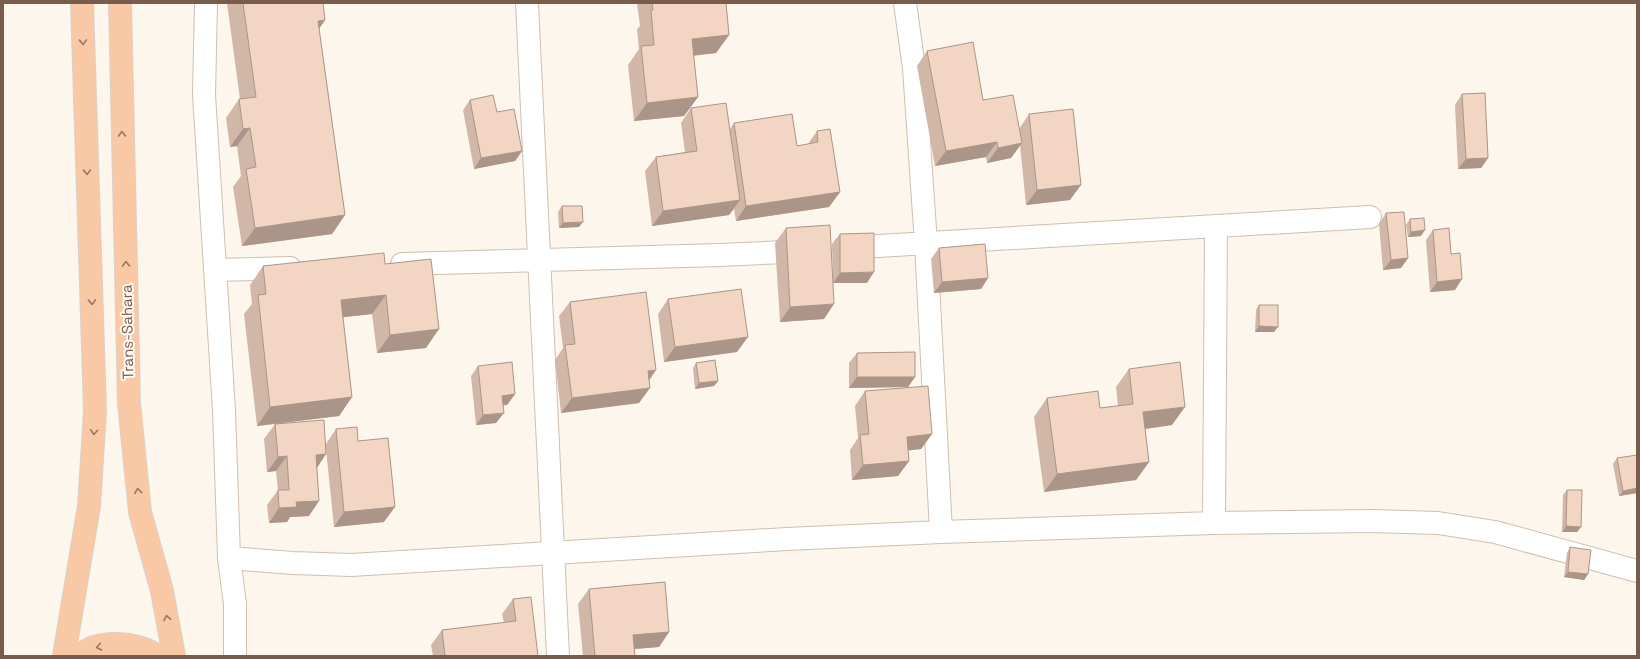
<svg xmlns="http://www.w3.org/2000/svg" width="1640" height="659" viewBox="0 0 1640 659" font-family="'Space Grotesk',sans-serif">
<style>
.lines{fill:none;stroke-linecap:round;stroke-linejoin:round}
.minor-casing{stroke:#d1beb0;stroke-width:24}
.trunk-casing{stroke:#dad1cd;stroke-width:24}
.minor{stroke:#fff;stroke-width:22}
.trunk{stroke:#f9c8a4;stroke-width:22}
.wall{fill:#d1b7a8}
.shaded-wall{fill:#aa9588}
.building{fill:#f3d5c3;stroke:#aa9588}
.oneway{stroke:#9a7763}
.labels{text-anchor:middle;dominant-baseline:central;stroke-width:4;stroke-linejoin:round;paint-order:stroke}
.street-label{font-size:15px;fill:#7a5c4d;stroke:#fffaf3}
</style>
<rect width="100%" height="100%" fill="#fdf6ec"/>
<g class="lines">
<defs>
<path id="minor" d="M206,3L204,95L224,410L229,558L235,604V656
M527,3L558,656
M905,3L914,68L926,244L941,532
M844,248L1370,217
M402,264L720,255L806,251
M215,270L290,268
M1214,523L1216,226
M229,558L293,563L351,565L787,539L941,532L1214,523L1373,521L1438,523L1495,532L1637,571"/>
<path id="trunk" d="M120,3L129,403L140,512L162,591L174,656
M64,656L89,506L95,411L82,3
M78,656C83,653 89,649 94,647C113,641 141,644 157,656"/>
</defs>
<use href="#minor" class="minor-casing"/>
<use href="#trunk" class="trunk-casing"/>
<use href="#minor" class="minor"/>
<use href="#trunk" class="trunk"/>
</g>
<path class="wall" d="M227,3H323L325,20L319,29L345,215L332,234L242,246L233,187L241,176L237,146L230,147L226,118L239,99H240Z
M637,3H726L729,35L716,53L693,56L698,97L684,116L634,121L628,65L639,49L637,29L640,26Z
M927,51L983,100L1019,129L1029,114L1070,200L1026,205L1020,145L1011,158L987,163L986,157L935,166L917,66Z
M1462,94L1488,158L1481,168L1458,169L1455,105Z
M470,100L497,112L522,151L515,161L474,169L463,110Z
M691,108L730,129L734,123L797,146L808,144L817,131L840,192L829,207L736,221L734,209L729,215L652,226L645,171L656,157L685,152L681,123Z
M562,206L579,227L559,228L558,212Z
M1386,213L1408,258L1401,268L1383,270L1379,224Z
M1410,219L1421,236L1408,237L1406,225Z
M786,228L833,279L832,244L840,234L867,283H833L824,319L780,322L775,243Z
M1433,230L1451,254L1455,290L1430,292L1426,240Z
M939,248L988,278L981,289L934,293L931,259Z
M385,264L426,348L377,353L372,314L343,317L352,397L339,416L257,426L244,314L252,304L250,285L263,266Z
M668,299L737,352L664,362L658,314Z
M570,302L649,381L639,403L561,413L555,360L563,348L559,316Z
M1259,305L1274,332H1255L1256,310Z
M857,353L915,377L908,387L849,388V363Z
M696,363L718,381L714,386L695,389L693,368Z
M478,366L515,394L507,405H503L496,423L476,425L471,376Z
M1129,369L1172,425L1145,429L1149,462L1136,480L1044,492L1034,417L1047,398L1100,408L1118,406L1116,387Z
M865,391L932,434L921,449L908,450L909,461L898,476L852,480L850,450L858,438L855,406Z
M275,424L326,444L336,429L358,441L384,522L334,527L326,449V454L317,468L309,516L290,517L287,522L269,523L267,505L278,490L276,471L267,472L264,439Z
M1617,458H1637V493L1619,496L1613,464Z
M1567,490L1581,527L1577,532H1562L1563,495Z
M1570,547L1588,574L1584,580L1564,577L1567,553Z
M589,589L669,632L659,647L634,649L635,656H583L578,604Z
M513,599L538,656H433L431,645L442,630L504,623L502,614Z"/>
<path class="shaded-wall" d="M325,20L312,39L318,21Z
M729,35L716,53L679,57L692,39Z
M698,97L684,116L634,121L647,103Z
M250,128L237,146L230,147L243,129Z
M997,142L986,157L935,166L946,151Z
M1022,143L1011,158L987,163L998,148Z
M522,151L515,161L474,169L481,158Z
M1488,158L1481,168L1458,169L1466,159Z
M1081,185L1070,200L1026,205L1037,190Z
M840,192L829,207L736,221L746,206Z
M740,200L729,215L652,226L663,211Z
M345,215L332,234L242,246L255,228Z
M583,222L579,227L559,228L563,223Z
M1425,230L1421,236L1408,237L1411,232Z
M1408,258L1401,268L1383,270L1391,260Z
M874,272L867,283H833L840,273Z
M988,278L981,289L934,293L942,282Z
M1462,279L1455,290L1430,292L1437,282Z
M386,295L372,314L328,319L341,300Z
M834,304L824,319L780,322L790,307Z
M1259,326L1278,327L1274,332H1255Z
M439,329L426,348L377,353L390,335Z
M748,337L737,352L664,362L675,347Z
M656,370L646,385L648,371Z
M857,377H915L908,387L849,388Z
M718,381L714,386L695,389L699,383Z
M650,388L639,403L561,413L572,398Z
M515,394L507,405L495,406L502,396Z
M352,397L339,416L257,426L270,407Z
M1185,407L1172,425L1130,431L1143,412Z
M504,413L496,423L476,425L483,415Z
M932,434L921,449L896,452L907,437Z
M326,454L316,469V455Z
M287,456L276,471L267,472L278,457Z
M909,461L898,476L852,480L863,465Z
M1149,462L1136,480L1044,492L1057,474Z
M1637,488V493L1619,496L1623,491Z
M319,501L309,516L290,517L287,522L269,523L279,508L296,502Z
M395,507L384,522L334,527L344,512Z
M1566,526L1581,527L1577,532H1562Z
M1568,572L1588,574L1584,580L1564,577Z
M669,632L659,647L623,650L633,635Z"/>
<path class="building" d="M243,3H323L325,20L318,21L345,215L255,228L246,169L256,167L250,128L243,129L239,99L256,97Z
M652,3H726L729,35L692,39L698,97L647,103L641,46L654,45L651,10H653Z
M973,42L983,100L1013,95L1022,143L998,148L997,142L946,151L927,51Z
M1485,93L1488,158L1466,159L1462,94Z
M493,95L497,112L514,109L522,151L481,158L470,100Z
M726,103L740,200L663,211L656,157L697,151L691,108Z
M1073,109L1081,185L1037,190L1029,114Z
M792,114L797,146L818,142L817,131L830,129L840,192L746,206L734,123Z
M562,206H582L583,222L563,223Z
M1404,212L1408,258L1391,260L1386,213Z
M1424,218L1425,230L1411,232L1410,219Z
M830,225L834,304L790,307L786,228Z
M1449,228L1451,254L1460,253L1462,279L1437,282L1433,230Z
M874,233V272L840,273V234Z
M985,244L988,278L942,282L939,248Z
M384,253L385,264L431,259L439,329L390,335L386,295L341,300L352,397L270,407L258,295L266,294L263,266Z
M741,289L748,337L675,347L668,299Z
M646,292L656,370L648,371L650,388L572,398L565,345L575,344L570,302Z
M1259,305H1278V327L1259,326Z
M915,352V377H857V353Z
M715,360L718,381L699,383L696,363Z
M512,362L515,394L502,396L504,413L483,415L478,366Z
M1180,362L1185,407L1143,412L1149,462L1057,474L1047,398L1098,391L1100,408L1133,404L1129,369Z
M928,386L932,434L907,437L909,461L863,465L860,435L869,434L865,391Z
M324,420L326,454L316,455L319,501L296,502L297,507L279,508L278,490H289L287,456L278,457L275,424Z
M357,427L358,441L388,438L395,507L344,512L336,429Z
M1637,455V488L1623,491L1617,458Z
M1567,490H1582L1581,527L1566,526Z
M1570,547L1591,550L1588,574L1568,572Z
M665,582L669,632L633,635L635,656H595L589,589Z
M531,597L538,656H445L442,630L516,621L513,599Z"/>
<defs><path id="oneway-chevron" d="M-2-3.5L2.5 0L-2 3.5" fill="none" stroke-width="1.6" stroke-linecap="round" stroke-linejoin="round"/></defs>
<g class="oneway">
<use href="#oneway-chevron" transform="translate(83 42) rotate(88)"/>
<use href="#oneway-chevron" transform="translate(122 134) rotate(-91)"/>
<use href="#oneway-chevron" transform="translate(87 172) rotate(88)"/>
<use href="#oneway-chevron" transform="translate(126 264) rotate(-91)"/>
<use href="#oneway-chevron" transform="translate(92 302) rotate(88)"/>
<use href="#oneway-chevron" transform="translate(94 432) rotate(94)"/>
<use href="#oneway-chevron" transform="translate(138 491) rotate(-96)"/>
<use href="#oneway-chevron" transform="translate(167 618) rotate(-101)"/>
<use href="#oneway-chevron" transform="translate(99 647) rotate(169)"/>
</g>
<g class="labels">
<g class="street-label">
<text transform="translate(127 332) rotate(-91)">Trans-Sahara</text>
</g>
</g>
<rect width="1640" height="659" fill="none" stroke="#7a5c4d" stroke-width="8"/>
</svg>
